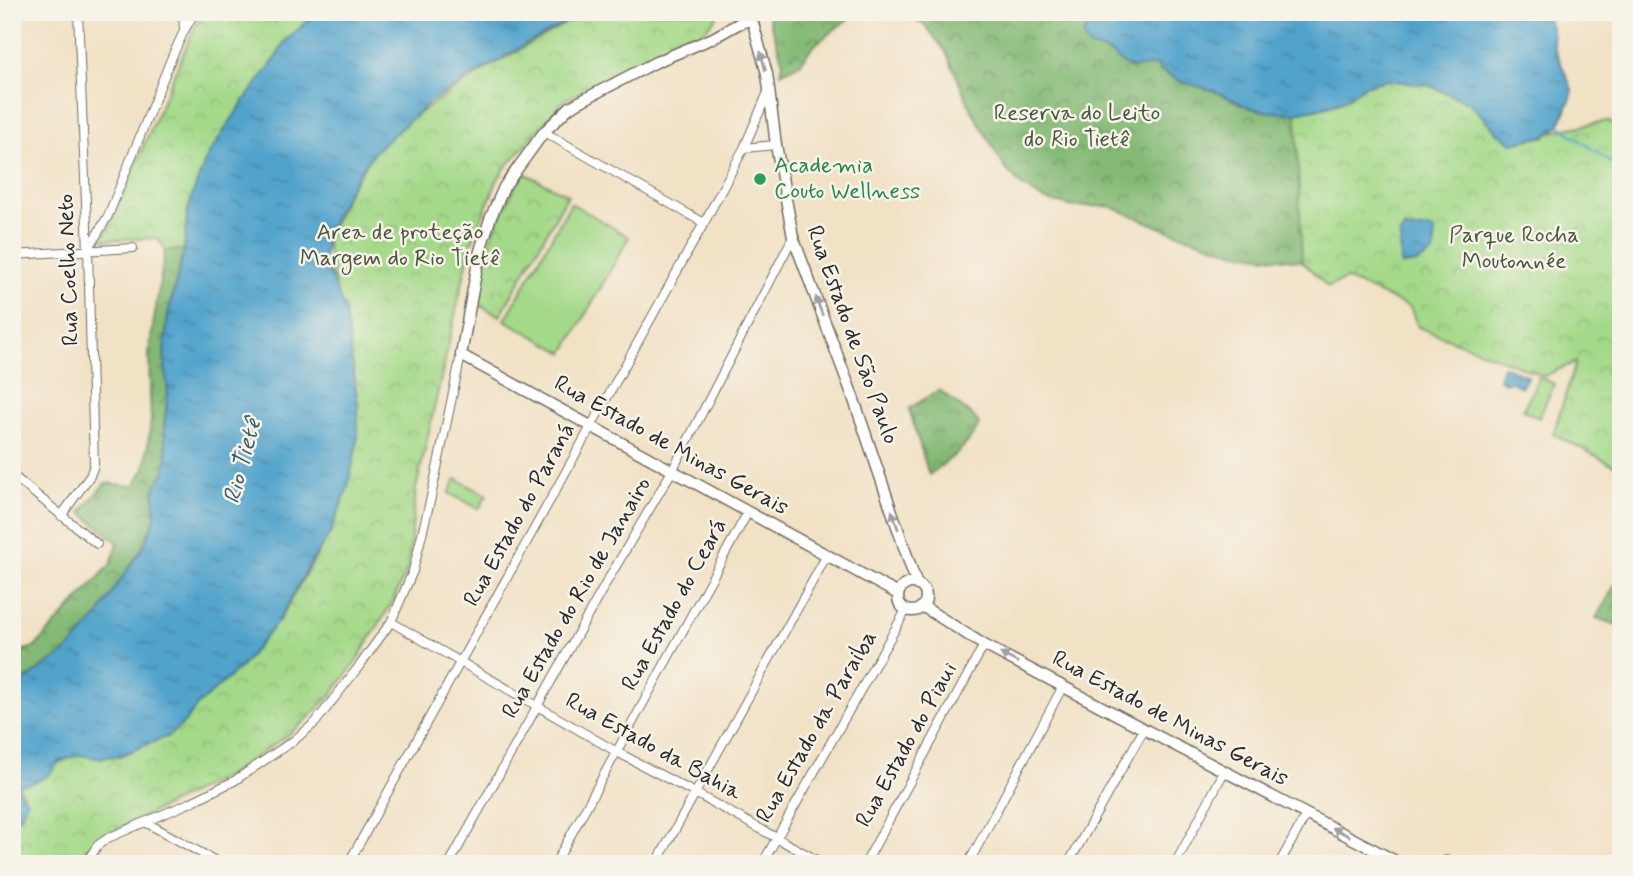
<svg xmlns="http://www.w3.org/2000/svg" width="1633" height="876" viewBox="0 0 1633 876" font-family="Mynerve,sans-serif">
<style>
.grass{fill:#a4d989;stroke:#68825a;stroke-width:2}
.forest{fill:url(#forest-crowns);stroke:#577250;stroke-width:2}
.park{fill:url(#park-crowns);stroke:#68825a;stroke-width:2}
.water{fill:url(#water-ripples);stroke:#3e677c;stroke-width:2}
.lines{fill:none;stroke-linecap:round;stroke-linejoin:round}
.stream{stroke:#51a3cc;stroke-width:2.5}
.street-casing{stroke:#706b61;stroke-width:10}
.secondary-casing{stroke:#706b61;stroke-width:13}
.street{stroke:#fff;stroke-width:8}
.secondary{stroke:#fff;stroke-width:10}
.oneway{fill:#a0a0a0}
.leisure-dot{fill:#2e9e5b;stroke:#f7f3e8;stroke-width:2.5}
.labels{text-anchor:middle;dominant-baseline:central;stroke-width:5;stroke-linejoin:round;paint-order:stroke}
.park-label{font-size:23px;fill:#495642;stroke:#f7f3e8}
.leisure-label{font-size:23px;fill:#27864d;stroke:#f7f3e8;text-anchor:start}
.street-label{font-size:23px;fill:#2b2b2b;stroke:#f7f3e8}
.water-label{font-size:24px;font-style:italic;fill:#3a5b6b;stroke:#f7f3e8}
</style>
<defs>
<pattern id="forest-crowns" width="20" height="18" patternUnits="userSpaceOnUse" patternTransform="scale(1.75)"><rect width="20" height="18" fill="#83b975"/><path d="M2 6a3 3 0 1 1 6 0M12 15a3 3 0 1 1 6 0" fill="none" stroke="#6b9760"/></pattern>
<pattern id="park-crowns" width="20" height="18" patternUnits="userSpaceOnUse" patternTransform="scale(1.75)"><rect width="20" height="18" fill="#a4d989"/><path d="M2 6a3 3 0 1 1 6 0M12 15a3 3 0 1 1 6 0" fill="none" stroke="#8dba76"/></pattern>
<pattern id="water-ripples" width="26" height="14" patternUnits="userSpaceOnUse" patternTransform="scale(1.75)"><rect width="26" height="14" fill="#51a3cc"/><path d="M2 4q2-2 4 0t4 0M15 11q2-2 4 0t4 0" fill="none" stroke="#4385a6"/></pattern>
</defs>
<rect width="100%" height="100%" fill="#f7f3e8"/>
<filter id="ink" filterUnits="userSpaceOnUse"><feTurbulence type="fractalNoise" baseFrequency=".0143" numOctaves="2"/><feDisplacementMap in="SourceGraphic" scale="14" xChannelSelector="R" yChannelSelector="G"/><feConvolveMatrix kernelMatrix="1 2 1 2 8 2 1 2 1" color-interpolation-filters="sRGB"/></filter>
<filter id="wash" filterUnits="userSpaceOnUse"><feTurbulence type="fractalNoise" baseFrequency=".00686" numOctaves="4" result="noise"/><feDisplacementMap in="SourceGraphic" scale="28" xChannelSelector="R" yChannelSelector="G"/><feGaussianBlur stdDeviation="1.57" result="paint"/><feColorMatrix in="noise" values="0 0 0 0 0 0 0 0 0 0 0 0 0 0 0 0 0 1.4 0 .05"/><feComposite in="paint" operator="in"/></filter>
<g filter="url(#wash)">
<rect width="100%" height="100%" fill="#f1e1c5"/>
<path class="grass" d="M571,203L629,237L564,353L505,320Z
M1539,377L1554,384L1539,418L1523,410Z
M456,479L487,495L479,509L449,493Z"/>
<path class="forest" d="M767,12H857L817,43L809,51L801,63L781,73L783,62Z
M896,12H1110V16L1101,27L1091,29V47L1111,53L1123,64L1132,68L1158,65L1160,70L1178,80L1212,90L1251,108L1270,112L1296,113L1302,261L1237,253L1167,230L1109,206L1074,207L1043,199L1021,185L1005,168L970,107L946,52L925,25Z
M165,250H184L168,314L164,354L168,393L164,427L179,532L12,723V653L35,647L111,564L118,543L81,512L105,483L134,486L145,468L151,421L149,352Z
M939,390L974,417L979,424C970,446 947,461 929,475L909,409Z
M1621,575V627L1596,618Z"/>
<path class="park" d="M204,12H317L284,43L274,60L207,157L193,193L187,214L184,250H165L158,238L103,240L192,33Z
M597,12H719L716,18L702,33L564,100L505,168L497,181L471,244L416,489L408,568L393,601L355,663L332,694L311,716L289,734L231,774L106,835L88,848L79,864H12V822L26,800L18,785L56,764L198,705L280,619L325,541L341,504L358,426L355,382L345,312L335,287L326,240L350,188L376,150L415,116L486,69L566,23Z
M1386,80L1428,85L1470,103L1497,132L1512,143L1545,136L1551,132L1606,121L1621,126V469L1553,434L1576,362L1544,376L1418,327L1410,307L1346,279L1328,287L1302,261L1296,113L1329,106L1346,99L1364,86Z
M522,172L568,195L500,316L476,304L491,237Z"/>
<path class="water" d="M317,12H599L566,23L531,41L429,103L376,150L359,172L335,215L326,240L324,259L345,312L358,403V438L348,487L330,534L308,567L280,619L241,667L198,705L185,722L169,736L119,756L96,758L80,755L59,761C56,764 55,768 52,771C45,781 28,784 18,785L20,794L27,800L21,816L12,822V693L29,677L67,651L99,615L115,588L141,550L149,533L155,518L154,492L157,483L164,473L167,459L164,427L168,393L164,354L168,314L184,251L187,214L193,193L207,157L243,102L274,61L284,43Z
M1110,12H1546L1552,31L1554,47L1572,89L1571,98L1559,126L1545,136L1512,143L1497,132L1470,103L1428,85L1386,80L1364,86L1346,99L1329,106L1296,113L1270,112L1251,108L1212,90L1182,82L1160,70L1158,65L1132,68L1123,64L1111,53L1091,47L1085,42L1083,35L1087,28L1101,27L1110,16Z
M1405,227L1409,230L1430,228L1434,231L1435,246L1433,253L1417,263L1401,265L1400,234Z
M1503,366L1528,376L1521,387L1510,381L1505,383L1499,379Z"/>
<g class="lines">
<path class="stream" d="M1557,124L1613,164L1621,167"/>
</g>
</g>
<g filter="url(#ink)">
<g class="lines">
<defs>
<path id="street" d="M183,12L184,30
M12,17L18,12
M544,132L704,223
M744,148L776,145
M89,248L108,216L171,59L184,31L195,12
M12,255L133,248
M12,475L97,544
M61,516L90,476L94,465L88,250L78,12
M391,622L617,752L695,793L824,864
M145,822L221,864
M1446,860L1454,864
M85,864L98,845L108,838L187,804L234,781L293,741L315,723L360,665L391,622L413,571L431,497L461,355
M348,864L704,223L744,148L768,92
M449,864L606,583L672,471L793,237
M555,864L748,512
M656,864L827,555
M762,864L906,610
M865,864L984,645
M968,864L1063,686
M1068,864L1144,729
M1175,864L1224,772
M1279,864L1306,815"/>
<path id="secondary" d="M734,13L750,12L767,74L776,145L793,237L852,394L917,585
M752,19L738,24L713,38L656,62L600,91L570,107L544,132L504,187L490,219L480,251L461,355L898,594
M898 597a14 14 0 1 1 28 0a14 14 0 1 1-28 0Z
M922,606L984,645L1401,864"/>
</defs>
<use href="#street" class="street-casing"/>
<use href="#secondary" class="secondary-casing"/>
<use href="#street" class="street"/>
<use href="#secondary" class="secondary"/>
</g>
<defs><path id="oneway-solid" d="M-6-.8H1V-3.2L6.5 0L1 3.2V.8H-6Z" transform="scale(1.75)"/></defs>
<g class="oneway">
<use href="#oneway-solid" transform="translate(763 61) rotate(-105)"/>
<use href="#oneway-solid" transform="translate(819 306) rotate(-110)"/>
<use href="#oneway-solid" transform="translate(895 520) rotate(-109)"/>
<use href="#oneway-solid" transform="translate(1009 658) rotate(-153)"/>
<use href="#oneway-solid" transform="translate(1341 832) rotate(-153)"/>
</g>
</g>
<circle class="leisure-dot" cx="760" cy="179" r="7"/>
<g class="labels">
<g class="park-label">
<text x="1077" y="114">Reserva do Leito<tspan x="1077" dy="26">do Rio Tietê</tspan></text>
<text x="400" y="233">Area de proteção<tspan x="400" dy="26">Margem do Rio Tietê</tspan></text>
<text x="1514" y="236">Parque Rocha<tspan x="1514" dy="26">Moutonnée</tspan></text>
</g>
<g class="leisure-label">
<text x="774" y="166">Academia<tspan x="774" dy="26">Couto Wellness</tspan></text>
</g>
<g class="street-label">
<text transform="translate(69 270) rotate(-92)">Rua Coelho Neto</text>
<text transform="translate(852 335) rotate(70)">Rua Estado de São Paulo</text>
<text transform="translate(671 446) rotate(29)">Rua Estado de Minas Gerais</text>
<text transform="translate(520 515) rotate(-61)">Rua Estado do Paraná</text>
<text transform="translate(577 598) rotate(-60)">Rua Estado do Rio de Janairo</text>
<text transform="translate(675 605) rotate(-61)">Rua Estado do Ceará</text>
<text transform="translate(1170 719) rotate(28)">Rua Estado de Minas Gerais</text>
<text transform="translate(817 727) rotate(-60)">Rua Estado da Paraiba</text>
<text transform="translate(907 745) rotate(-61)">Rua Estado do Piaui</text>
<text transform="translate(653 747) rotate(29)">Rua Estado da Bahia</text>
</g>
<g class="water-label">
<text transform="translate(243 461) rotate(-75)">Rio Tietê</text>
</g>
</g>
<rect width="1633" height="876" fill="none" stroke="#f7f3e8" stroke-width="42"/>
</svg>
